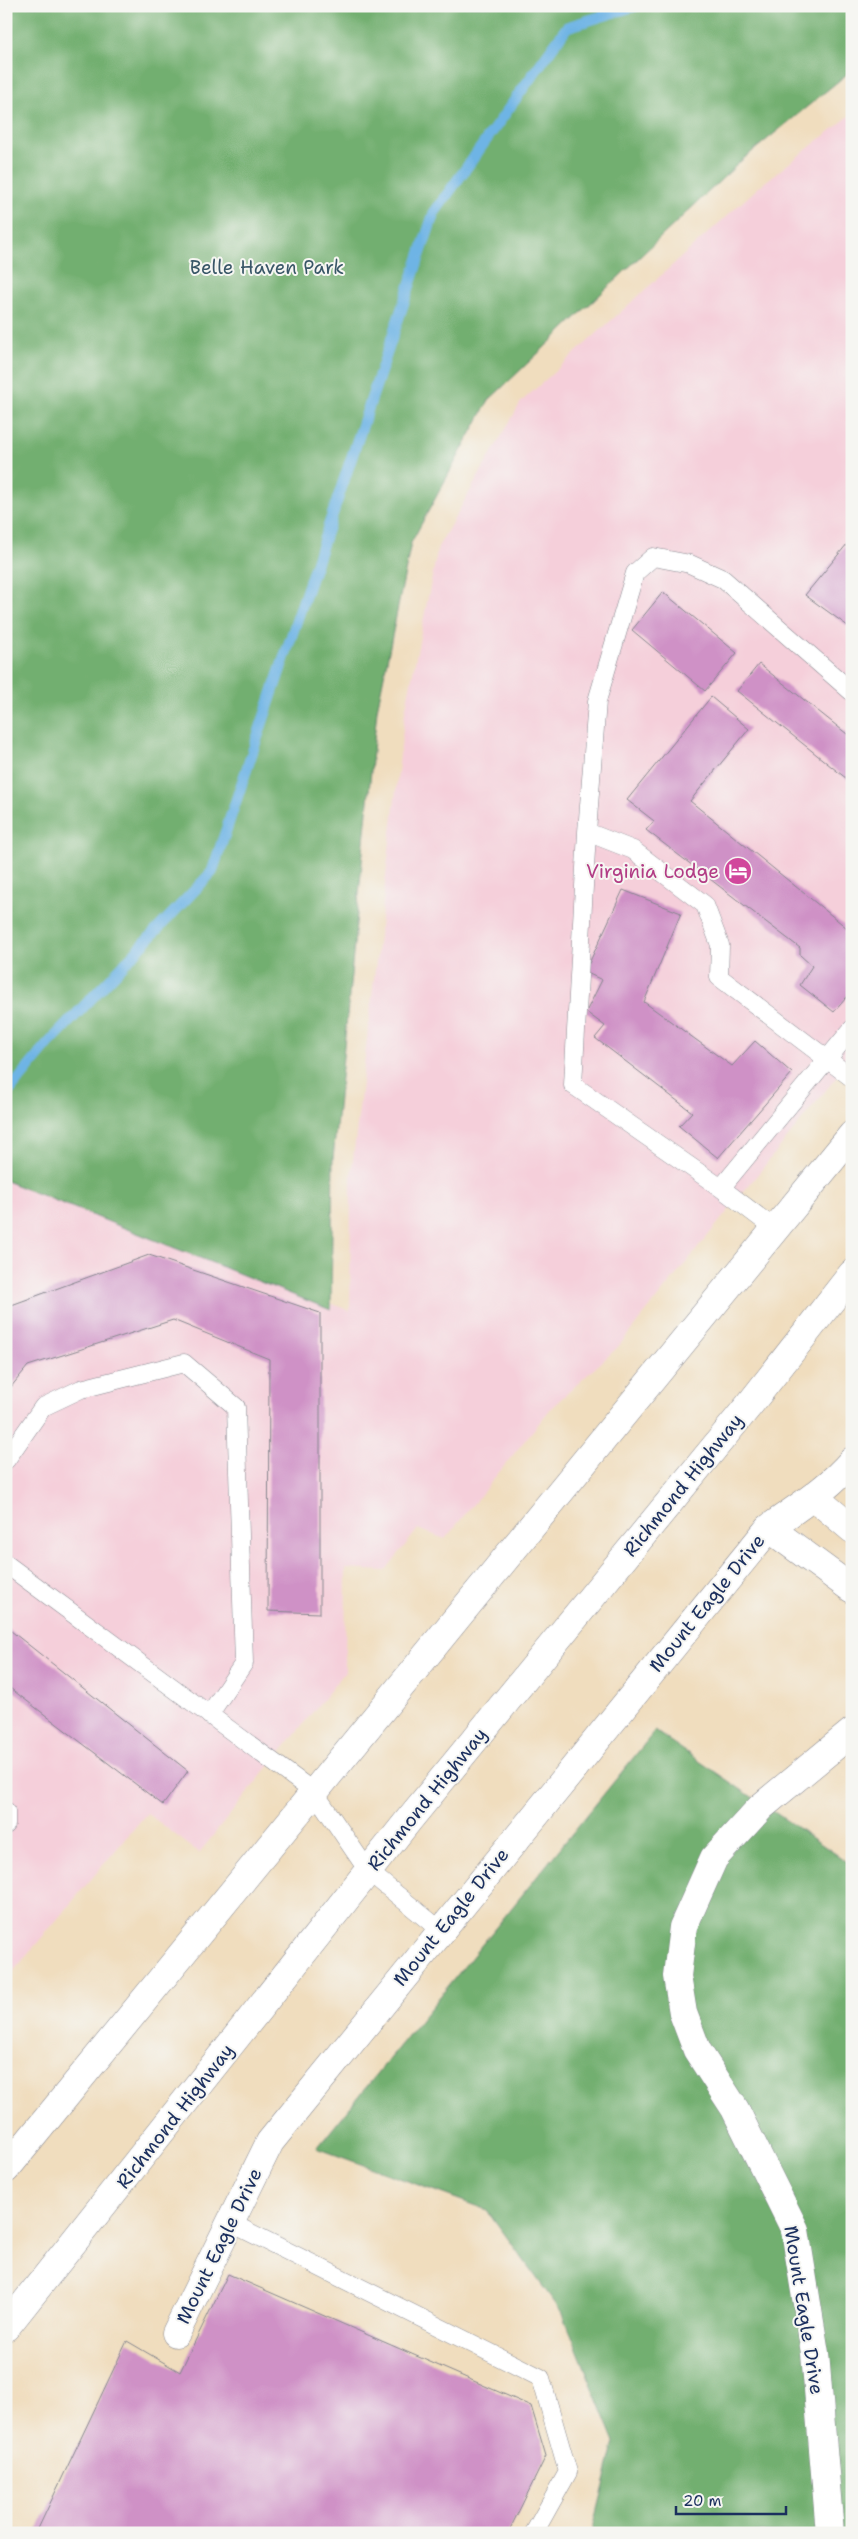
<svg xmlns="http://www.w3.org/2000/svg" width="858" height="2539" viewBox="0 0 858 2539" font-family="'Shantell Sans',sans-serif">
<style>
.built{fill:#f5cfda}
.forest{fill:#72af6f;stroke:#466f66}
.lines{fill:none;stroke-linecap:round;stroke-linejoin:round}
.stream{stroke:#6eb4e5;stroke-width:11}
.building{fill:#cf91c6}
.service-casing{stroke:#86868e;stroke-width:19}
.minor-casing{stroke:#86868e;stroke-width:29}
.trunk-casing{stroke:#86868e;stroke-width:29}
.path{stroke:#86868e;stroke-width:3;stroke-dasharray:4 4;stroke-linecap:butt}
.service{stroke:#fff;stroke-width:18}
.minor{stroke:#fff;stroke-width:28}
.trunk{stroke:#fff;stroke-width:28}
.labels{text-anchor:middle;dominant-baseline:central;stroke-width:4;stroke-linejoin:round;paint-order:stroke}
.park-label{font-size:19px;fill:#385667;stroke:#f6f6f2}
.hotel-label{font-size:19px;fill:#b23c85;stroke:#f6f6f2;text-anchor:end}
.street-label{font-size:19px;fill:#1b2f5e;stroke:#f6f6f2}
</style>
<rect width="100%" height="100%" fill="#f6f6f2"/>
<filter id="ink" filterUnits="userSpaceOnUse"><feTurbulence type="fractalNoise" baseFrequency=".02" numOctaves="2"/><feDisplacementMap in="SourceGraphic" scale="10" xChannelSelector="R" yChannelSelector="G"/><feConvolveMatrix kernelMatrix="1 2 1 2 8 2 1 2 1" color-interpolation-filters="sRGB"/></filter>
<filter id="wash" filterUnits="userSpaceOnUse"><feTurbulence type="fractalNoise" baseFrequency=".0096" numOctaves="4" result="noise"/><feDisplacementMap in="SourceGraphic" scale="20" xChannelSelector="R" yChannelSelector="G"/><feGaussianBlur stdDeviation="1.12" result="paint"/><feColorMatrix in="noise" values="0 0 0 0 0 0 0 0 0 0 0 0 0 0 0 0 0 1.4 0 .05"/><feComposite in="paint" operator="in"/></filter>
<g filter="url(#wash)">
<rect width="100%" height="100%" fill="#f0ddbe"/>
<path class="built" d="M852,114V1058L617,1348L552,1407L445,1539L418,1529L385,1571L346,1569L345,1672L199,1853L147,1813L6,1980V1171L350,1311L351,1177L405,712L438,547L521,402L760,186Z"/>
<path class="forest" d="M6,6H852V70L742,160L489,400L411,543L377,710L333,1159L331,1310L6,1181Z
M655,1731L852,1865V2533H592L615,2442L563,2314L487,2210L317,2148Z"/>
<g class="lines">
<path class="stream" d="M6,1095L48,1044L212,872L434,213L567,27L635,6"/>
</g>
<g id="blocks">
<path class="building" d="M852,538V629L805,595Z
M663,592L737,653L705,691L632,630Z
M759,664L852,738V783L737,691Z
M711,697L749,729L690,801L847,928L852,922V991L834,1012L800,985L812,966L800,955V948L646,830L654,821L627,800Z
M623,890L681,913L644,1002L732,1066L755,1041L792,1073L718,1158L679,1126L692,1112L595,1038L605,1026L586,1012L602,980L585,972Z
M149,1255L320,1313V1613L268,1611L269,1359L173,1320L28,1366L6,1393V1307Z
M6,1627L188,1771L163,1805L6,1685Z
M228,2274L531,2406L546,2456L508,2533H36L127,2341L180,2372Z"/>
</g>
</g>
<g filter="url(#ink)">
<use href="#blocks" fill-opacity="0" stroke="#86868e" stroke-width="1"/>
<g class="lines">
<defs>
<path id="service" d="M852,692L723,579L690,564L653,557L635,573L597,701L587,832L573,1085L721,1188L852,1029
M587,832L633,850L705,905L720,945L719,977L852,1078
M721,1188L775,1229
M6,1460L43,1407L81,1389L184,1363L236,1407L244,1663L209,1715
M6,1564L315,1793L368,1871L440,1930
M6,1811V1825
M231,2223L541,2378L568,2472L534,2533"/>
<path id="minor" d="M814,1497L852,1529
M769,1528L852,1589
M176,2333L270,2142L769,1528C798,1507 828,1489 852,1461
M830,2533L815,2353L795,2230L735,2109L697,2050L683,2013L677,1976L683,1927L714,1858L761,1807L852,1732"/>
<path id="trunk" d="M6,2169L852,1135
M6,2327L408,1821L750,1404L852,1274"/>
</defs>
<use href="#service" class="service-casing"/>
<use href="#minor" class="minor-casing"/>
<use href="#trunk" class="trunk-casing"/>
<path class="path" d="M852,2024L846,2037L852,2042"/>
<use href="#service" class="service"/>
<use href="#minor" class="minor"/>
<use href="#trunk" class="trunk"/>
</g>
</g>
<defs>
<symbol id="hotel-disc" viewBox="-11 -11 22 22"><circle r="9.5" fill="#d1479c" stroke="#f6f6f2"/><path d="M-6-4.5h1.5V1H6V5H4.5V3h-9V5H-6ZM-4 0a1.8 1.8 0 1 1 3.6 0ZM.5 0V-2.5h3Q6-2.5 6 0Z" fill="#fff"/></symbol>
</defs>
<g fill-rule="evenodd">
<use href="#hotel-disc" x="722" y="855" width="32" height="32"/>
</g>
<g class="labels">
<g class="park-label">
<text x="267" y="267">Belle Haven Park</text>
</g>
<g class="hotel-label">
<text x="719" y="871">Virginia Lodge</text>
</g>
<g class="street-label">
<text transform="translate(683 1485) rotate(-51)">Richmond Highway</text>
<text transform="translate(707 1603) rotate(-51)">Mount Eagle Drive</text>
<text transform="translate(427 1799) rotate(-51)">Richmond Highway</text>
<text transform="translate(451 1917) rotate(-51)">Mount Eagle Drive</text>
<text transform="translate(175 2116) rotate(-52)">Richmond Highway</text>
<text transform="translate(219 2246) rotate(-64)">Mount Eagle Drive</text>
<text transform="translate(804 2310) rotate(81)">Mount Eagle Drive</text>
</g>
</g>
<rect width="858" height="2539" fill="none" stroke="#f6f6f2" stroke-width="25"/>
<path d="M676 2506v8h110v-8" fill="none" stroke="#1b2f5e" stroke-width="2.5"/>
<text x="683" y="2506" font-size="15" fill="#1b2f5e" stroke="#f6f6f2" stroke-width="4" paint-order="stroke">20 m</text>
</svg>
